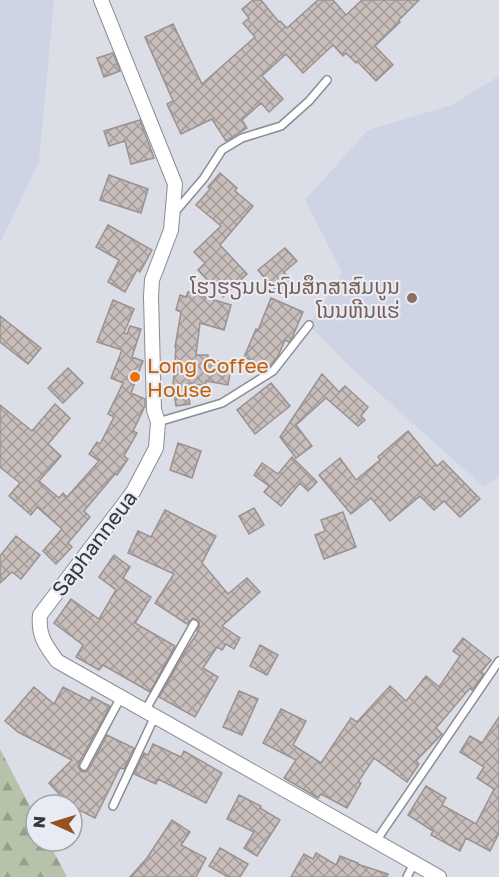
<svg xmlns="http://www.w3.org/2000/svg" width="499" height="877" viewBox="0 0 499 877" font-family="'Golos Text','Noto Sans Lao',sans-serif">
<style>
.built{fill:#cfd4e4}
.forest{fill:url(#forest-firs)}
.building{fill:url(#building-cross-hatch);stroke:#9b918f;stroke-width:1.5}
.lines{fill:none;stroke-linecap:round;stroke-linejoin:round}
.lane-casing{stroke:#8a8c94;stroke-width:10}
.street-casing{stroke:#8a8c94;stroke-width:16}
.lane{stroke:#fff;stroke-width:7}
.street{stroke:#fff;stroke-width:14}
.education-dot{fill:#8d6e63;stroke:#e8ebf4;stroke-width:2}
.food-dot{fill:#e8710a;stroke:#e8ebf4;stroke-width:2}
.labels{text-anchor:middle;dominant-baseline:central;stroke-width:4.5;stroke-linejoin:round;paint-order:stroke}
.education-label{font-size:21px;fill:#785e54;stroke:#e8ebf4;text-anchor:end}
.food-label{font-size:21px;fill:#c56008;stroke:#e8ebf4;text-anchor:start}
.street-label{font-size:21px;fill:#36373b;stroke:#e8ebf4}
</style>
<defs>
<pattern id="forest-firs" width="22" height="20" patternUnits="userSpaceOnUse" patternTransform="scale(1.5)"><rect width="22" height="20" fill="#b6c3aa"/><path d="M5 1l3.5 6h-7zM16 11l3.5 6h-7z" fill="#959f8c"/></pattern>
<pattern id="building-cross-hatch" width="8" height="8" patternUnits="userSpaceOnUse" patternTransform="scale(1.5)"><rect width="8" height="8" fill="#c8bebc"/><path d="M0 0l8 8M0 8l8-8" fill="none" stroke="#a39b9a"/></pattern>
</defs>
<rect width="100%" height="100%" fill="#dbdee7"/>
<path class="built" d="M0,0H54L39,162L0,243Z
M499,76V476L484,487L351,368L309,325L342,272L305,200L368,130L452,105Z"/>
<path class="forest" d="M0,749L36,818V841H48L67,877H0Z"/>
<path class="building" d="M253,0H261L279,22L280,21L287,28L318,0H333L346,15L362,0H419L399,20L400,22L375,46L393,65L376,81L357,61L356,63L346,53L343,56L333,45L303,73L286,54L262,76L283,99L269,112L261,103L242,120L247,128L226,141L212,119L181,134L167,104L173,101L145,37L173,24L202,84L255,37L243,23L249,18L242,9Z
M113,53L120,71L104,77L97,58Z
M140,120L154,158L131,164L125,141L109,146L104,131Z
M220,173L237,188L235,191L253,206L220,245L247,274L223,297L198,270L205,263L194,252L221,226L196,205L210,189L208,187Z
M109,175L148,189L141,213L100,200Z
M108,225L152,250L140,272L137,270L125,292L108,282L119,260L96,247Z
M285,248L297,261L284,272L293,284L279,295L258,270Z
M188,292L231,305L224,330L200,323L196,355H208V359L232,364L228,385L206,381V385L187,384L190,404L176,406L173,386L176,347H175L181,312L176,310L180,295L186,297Z
M271,298L303,312L292,338L289,342L285,340L278,356L268,368L244,357L256,329L258,330Z
M113,300L134,309L124,333L127,334L130,326L141,329L132,357L143,361L131,393L145,399V406L133,431L137,433L124,456L128,459L117,475L115,474L84,511L90,517L68,543L72,547L56,564L43,551L62,529L37,507L31,515L9,496L20,483L0,467V405L32,431L55,404L70,418L48,444L61,456L39,481L59,498L63,493L67,497L99,461L89,454L97,442L100,444L114,417L108,414L123,383L111,378L122,350L97,342Z
M0,316L41,348L28,364L0,342Z
M68,368L83,383L63,403L48,388Z
M322,374L339,392L345,386L368,407L361,416L365,420L358,426L326,398L296,425L312,446L296,458L280,437Z
M271,383L290,406L255,434L237,410Z
M408,431L437,466L443,461L480,499L460,517L444,501L434,510L420,496L390,521L371,498L351,514L319,475L340,458L356,480L380,460L378,457Z
M178,443L201,451L192,478L170,470Z
M292,457L317,482L308,491L300,483L281,506L264,492L269,486L254,475L262,463L278,474Z
M254,508L264,525L249,534L239,516Z
M165,510L216,536L202,563L228,594L247,578L260,592L222,626L240,638L234,649L226,644L222,650L217,647L203,668L218,677L195,717L159,697L185,652L198,632L197,631L199,626V622L193,618L187,624L155,603L174,574L128,553L138,531L151,537Z
M343,512L356,547L324,559L315,535L325,531L321,520Z
M16,536L40,555L21,579L12,572L0,583V556Z
M114,555L130,567L123,578L151,597L135,623L175,646L150,692L103,665L99,670L76,657L83,645L54,623L71,599L99,619L116,590L99,577Z
M463,638L491,660L481,672L484,674L472,690L470,688L436,728L442,734L416,761L419,764L407,782L374,758L358,782L361,783L347,808L321,794L318,798L284,778L296,760L263,743L281,709L306,721L293,745L321,763L351,718L357,722L390,686L406,701L426,676L439,687L460,656L453,651Z
M260,645L278,655L267,675L250,666Z
M34,687L54,704L63,687L90,701L92,697L110,706L79,763L78,767L81,771L85,772L89,769L107,735L134,748L124,769L120,768L95,818L69,805L49,783L72,760L18,732L5,721Z
M239,691L258,699L242,735L223,727Z
M499,717V833L490,851L466,838L460,851L431,835L433,831L408,815L426,786L446,798L442,805L476,824L494,789L477,778L484,767L460,752L470,736L482,743Z
M153,744L181,757L184,751L222,773L206,803L158,779L156,784L134,774L144,753L148,755Z
M239,795L261,806L260,808L280,820L257,856L244,848L254,832L227,819Z
M172,820L190,832L181,845L206,858L196,877H130L147,858Z
M220,848L248,864L240,877H228L209,866Z
M316,853L336,865L340,856L358,863L357,864L388,874L387,877H291L304,854L313,859Z"/>
<g class="lines">
<defs>
<path id="lane" d="M175,212L204,178L222,150L242,138L281,126L309,101L327,80
M158,422L222,403L273,371L309,325
M145,711L194,624
M84,766L121,697
M113,806L155,716
M376,841L499,661
M407,877L414,863"/>
<path id="street" d="M101,0L175,184L171,230L152,280L151,297L154,410L158,422L156,448L133,492L40,615C38,636 45,644 57,661L439,877"/>
</defs>
<use href="#lane" class="lane-casing"/>
<use href="#street" class="street-casing"/>
<use href="#lane" class="lane"/>
<use href="#street" class="street"/>
</g>
<circle class="education-dot" cx="412" cy="298" r="6"/>
<circle class="food-dot" cx="135" cy="377" r="6"/>
<g class="labels">
<g class="education-label">
<text x="400" y="286">ໂຮງຮຽນປະຖົມສຶກສາສົມບູນ<tspan x="400" dy="24">ໂນນຫີນແຮ່</tspan></text>
</g>
<g class="food-label">
<text x="147" y="365">Long Coffee<tspan x="147" dy="24">House</tspan></text>
</g>
<g class="street-label">
<text transform="translate(94 543) rotate(-53)">Saphanneua</text>
</g>
</g>
<g transform="translate(54 823) rotate(274)"><circle r="28" fill="#e8ebf4" stroke="#a1a3aa" stroke-width="1.5"/>
<path d="M0-4.5L10 22L0 15L-10 22Z" fill="#93521f"/>
<text y="-9" font-size="16" font-weight="bold" text-anchor="middle" fill="#36373b">N</text>
</g>
</svg>
